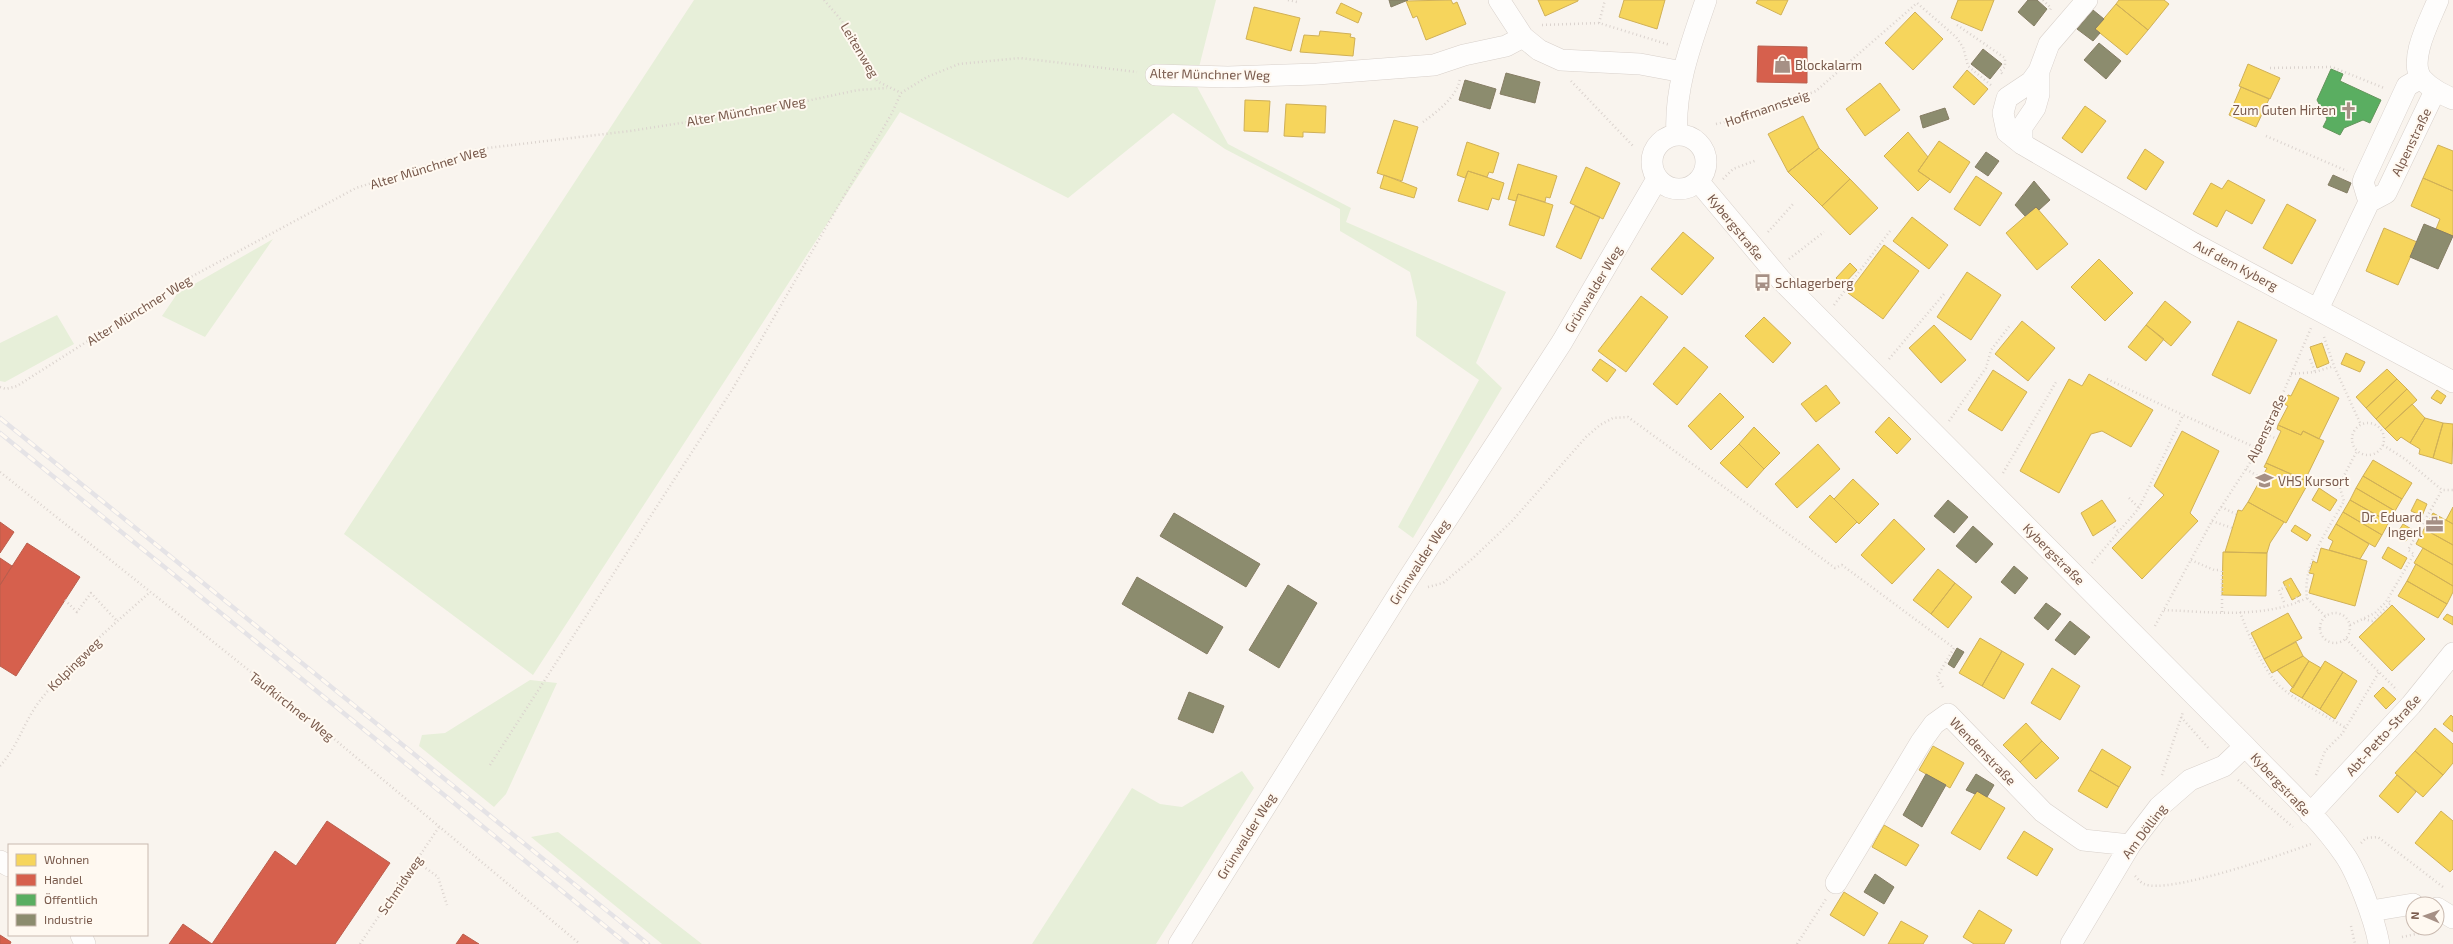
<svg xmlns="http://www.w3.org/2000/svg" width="2453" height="944" viewBox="0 0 2453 944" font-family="'Exo 2',sans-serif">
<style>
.green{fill:#e7efd9}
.homes{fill:#f6d55c;stroke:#d0b057}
.shops{fill:#d6604d;stroke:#ba5e4d}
.public{fill:#5aae61;stroke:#63955b}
.industry{fill:#8c8c6e;stroke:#867d64}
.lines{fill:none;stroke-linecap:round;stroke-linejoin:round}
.minor-casing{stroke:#d8d0ca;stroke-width:22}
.path{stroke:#dbd3ce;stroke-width:2.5;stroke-dasharray:1 3;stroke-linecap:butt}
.minor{stroke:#fefdfc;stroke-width:21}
.rail-casing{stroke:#e5e3e6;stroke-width:4.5}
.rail{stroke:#fff9f1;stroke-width:3;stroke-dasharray:9;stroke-linecap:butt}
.labels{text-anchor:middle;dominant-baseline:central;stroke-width:4;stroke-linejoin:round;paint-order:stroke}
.street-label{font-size:13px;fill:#795a4c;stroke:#fff9f1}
.poi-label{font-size:13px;fill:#795a4c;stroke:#fff9f1;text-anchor:start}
</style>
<rect width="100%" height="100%" fill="#f9f4ee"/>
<path class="green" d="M694,0H1216L1195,83L1228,144L1351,208L1346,222L1506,292L1476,363L1502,388L1413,538L1398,527L1479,380L1416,336L1417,302L1410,272L1340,231V209L1225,149L1173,113L1068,198L900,112L533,675L344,534Z
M273,239L205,337L162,316L177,294Z
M57,315L74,344L5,382L0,381V343Z
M530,680L557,683L506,794L494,807L419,746L422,735L445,733Z
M1242,771L1254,788L1156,944H1032L1132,788L1160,804L1182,807Z
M558,832L702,944H662L531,837Z"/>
<path class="homes" d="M1451,0L1453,4L1457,2L1466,24L1426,40L1417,16L1413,18L1406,1Z
M1538,0H1578V1L1545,16Z
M1624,0H1665L1657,29L1619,17Z
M1758,0H1788L1781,15L1756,3Z
M1958,0H1994L1982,31L1951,18Z
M2119,0H2164L2169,4L2148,30L2116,4Z
M1341,3L1362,13L1358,23L1336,13Z
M2116,4L2148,30L2127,55L2095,29Z
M1254,7L1300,18L1291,51L1246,39Z
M1915,12L1943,39L1913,70L1885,43Z
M1320,31L1351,34L1350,37L1355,38L1353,56L1300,52L1304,35L1319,36Z
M2248,64L2280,78L2270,99L2239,86Z
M1967,70L1988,89L1974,105L1953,87Z
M1880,83L1900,110L1865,136L1846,109Z
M2241,87L2269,99L2256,127L2229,115Z
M1245,100L1270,101L1268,132L1244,131Z
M1286,104L1326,106L1325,133L1303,132V137L1284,136Z
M2085,106L2106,121L2082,153L2062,138Z
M1803,116L1819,148L1788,172L1768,134Z
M1394,120L1418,127L1402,181L1377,173Z
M1908,132L1928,157L1918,171L1930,179L1918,191L1884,156Z
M1939,141L1970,162L1950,193L1918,171Z
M1467,142L1499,153L1493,173L1489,172L1487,177L1468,171L1465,178L1457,175Z
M2438,145L2453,151V191L2423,178Z
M1819,148L1850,179L1822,206L1788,172Z
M2145,149L2164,162L2146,190L2127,178Z
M1518,164L1557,176L1550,198L1546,197L1545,202L1518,194L1516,201L1508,199Z
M1586,167L1620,183L1603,219L1570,203Z
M1468,171L1504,183L1499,200L1492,198L1488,210L1458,201Z
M1384,175L1417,188L1414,198L1380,188Z
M1976,176L2002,193L1980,226L1954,209Z
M2423,178L2453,191V236L2436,229L2440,219L2411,206Z
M1850,179L1878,208L1850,235L1822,206Z
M2228,180L2265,200L2252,224L2226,210L2217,227L2193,214L2211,183L2222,189Z
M1518,194L1553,205L1544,236L1509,225Z
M2287,204L2316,220L2292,264L2263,248Z
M1575,206L1600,217L1581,259L1556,247Z
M2036,207L2068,244L2037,270L2006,233Z
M1912,217L1948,245L1929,269L1893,241Z
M2384,228L2417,242L2398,285L2366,271Z
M1683,232L1714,258L1682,295L1651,269Z
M1884,245L1919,271L1883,319L1848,293Z
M2099,259L2133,293L2105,321L2071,287Z
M1850,263L1857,270L1843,285L1836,278Z
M1967,272L2001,295L1971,340L1937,317Z
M1641,296L1668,317L1626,372L1598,351Z
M2165,301L2191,322L2171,346L2146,325Z
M1764,317L1791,343L1773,363L1745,336Z
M2022,321L2055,348L2028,381L1995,354Z
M2238,321L2277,340L2250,394L2212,375Z
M1934,325L1966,360L1941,383L1909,348Z
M2146,325L2164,339L2146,361L2128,347Z
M2322,343L2329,363L2317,368L2310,347Z
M1684,347L1708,367L1677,405L1653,384Z
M2346,353L2365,362L2360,372L2341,364Z
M1600,359L1616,370L1607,382L1592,370Z
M2387,369L2397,379L2366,408L2356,397Z
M1993,370L2027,392L2002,431L1968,410Z
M2089,374L2153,410L2131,447L2102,431L2091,434L2059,493L2020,471L2069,379L2082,386Z
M2300,378L2339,398L2319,439L2303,431L2301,435L2278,425L2288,406L2284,404L2288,395L2291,396Z
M2397,379L2407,389L2376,419L2366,408Z
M1826,385L1840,403L1816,422L1801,404Z
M2407,389L2417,400L2385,429L2376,419Z
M2437,390L2446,396L2441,404L2431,398Z
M1720,393L1744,417L1711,450L1688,426Z
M2412,404L2425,418L2410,443L2401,437L2397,441L2385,429Z
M1889,417L1911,439L1897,454L1875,432Z
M2425,418L2443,423L2433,458L2419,454L2420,449L2410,443Z
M2443,423L2453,424L2452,464L2433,458Z
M2278,425L2301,435L2303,431L2324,441L2305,480L2266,463L2281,431L2277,429Z
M1754,427L1780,453L1764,469L1739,444Z
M2182,431L2219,451L2190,513L2198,521L2142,579L2112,548L2164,495L2154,486Z
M1739,444L1764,469L1747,488L1720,463Z
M1818,444L1840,469L1797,508L1775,484Z
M2373,460L2412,483L2402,499L2363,476Z
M2266,463L2309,482L2286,523L2248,502L2267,468L2264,467Z
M2363,476L2402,499L2395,511L2356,488Z
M1853,479L1879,504L1859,524L1834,499Z
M2319,488L2337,500L2330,511L2312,500Z
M2356,488L2395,511L2389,522L2350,500Z
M1830,495L1857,522L1836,543L1809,517Z
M2417,499L2427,504L2422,516L2411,511Z
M2102,500L2116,521L2093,536L2081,513Z
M2350,500L2389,522L2382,535L2343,512Z
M2248,502L2284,522L2270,543L2267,553L2225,552L2238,510L2242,511Z
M2453,507V524L2446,520Z
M2343,512L2382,535L2375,547L2336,524Z
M2433,513L2453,524V545L2424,529Z
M1894,519L1925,549L1892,584L1861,555Z
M2336,524L2369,544L2360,559L2329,550L2333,541L2328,538Z
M2403,524L2413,530L2406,541L2396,535Z
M2295,525L2311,535L2307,541L2291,531Z
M2424,529L2453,545V565L2416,544Z
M2388,547L2407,558L2401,569L2382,558Z
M2321,548L2367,561L2355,606L2309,593L2314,574L2309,573L2313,561L2317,563Z
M2423,548L2453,565V586L2414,563Z
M2223,552L2267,553L2266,596L2222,595Z
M2416,564L2453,586V592L2447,604L2407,581Z
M1938,569L1955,583L1931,614L1913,600Z
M2291,578L2301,595L2292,600L2283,582Z
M2407,581L2447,604L2438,618L2398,596Z
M1955,583L1972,597L1948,628L1931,614Z
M2392,605L2425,639L2392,671L2359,637Z
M2288,613L2302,638L2264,659L2251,633Z
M2447,614L2453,617V625L2443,619Z
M1980,638L2002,651L1982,686L1959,673Z
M2296,642L2303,656L2272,673L2264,659Z
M2002,651L2024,664L2004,699L1982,686Z
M2303,656L2309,661L2293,688L2277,670Z
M2309,661L2321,668L2302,698L2290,691Z
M2325,661L2343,672L2320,709L2302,698Z
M2052,668L2080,686L2060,720L2031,703Z
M2343,672L2357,681L2335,719L2320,709Z
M2383,687L2396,699L2386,709L2374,696Z
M2451,715L2453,717V732L2443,724Z
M2026,723L2042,741L2020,762L2003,745Z
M2435,728L2453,744V763L2443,775L2415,751Z
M2042,741L2059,758L2036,779L2020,762Z
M1933,746L1964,763L1950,788L1919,770Z
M2102,749L2131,767L2119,787L2090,770Z
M2415,751L2443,775L2423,797L2395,773Z
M2090,770L2119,787L2107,808L2078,791Z
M2397,775L2416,792L2398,813L2379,796Z
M1977,791L2005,808L1980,850L1951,833Z
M2441,811L2453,821V869L2450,872L2415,843Z
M1884,825L1919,845L1906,866L1872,847Z
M2024,831L2053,849L2037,876L2007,858Z
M1844,892L1878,913L1864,936L1830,915Z
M1979,910L2012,930L2004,944H1974L1963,937Z
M1901,921L1928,936L1923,944H1888Z"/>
<path class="shops" d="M1758,46L1807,47V83L1757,82Z
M0,522L14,532L0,553Z
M27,543L80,577L16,676L0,666V585Z
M0,558L12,566L0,585Z
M327,821L390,863L335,944H169L183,924L212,944L275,851L296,866Z
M463,934L479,944H456Z
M0,935L11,942L10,944H0Z"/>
<path class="public" d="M2331,69L2343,74L2340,81L2381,100L2370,123L2363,120L2344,128L2340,135L2323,127L2327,119L2317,100Z"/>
<path class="industry" d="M1389,0H1408L1391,7Z
M2028,0H2037L2047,9L2034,26L2018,12Z
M2093,10L2104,19L2095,29L2100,33L2093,41L2077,29Z
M2099,43L2121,61L2106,79L2084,60Z
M1983,49L2002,64L1990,79L1971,64Z
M1506,73L1540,82L1535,103L1500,94Z
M1465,80L1496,89L1490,109L1459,100Z
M1945,108L1949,119L1923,128L1920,116Z
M1986,152L1999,161L1988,176L1975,167Z
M2333,175L2351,183L2347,193L2328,185Z
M2034,181L2050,200L2039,210L2036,207L2025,216L2015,205Z
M2424,224L2453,236L2438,269L2410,257Z
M1948,500L1968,517L1954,533L1934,516Z
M1174,513L1260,564L1246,587L1160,536Z
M1973,526L1993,544L1976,563L1956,546Z
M2014,566L2028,578L2015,594L2001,582Z
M1137,577L1223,627L1207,654L1122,604Z
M1288,585L1317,603L1279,668L1249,650Z
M2046,603L2061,614L2048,630L2034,618Z
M2070,621L2090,637L2075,655L2055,640Z
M1957,648L1964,652L1954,668L1948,664Z
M1189,692L1224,706L1213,733L1178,719Z
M1926,774L1946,785L1922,827L1903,815Z
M1976,774L1994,785L1987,797L1977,791L1975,794L1966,790Z
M1875,874L1894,887L1884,904L1864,892Z"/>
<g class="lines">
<defs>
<path id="minor" d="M1499,0L1523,37L1539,50L1561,60L1640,64L1683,72
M2087,0L2049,44L2039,71L2031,82L2007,98L2003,113L2007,132L2022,144L2193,243L2453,382
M2438,0C2431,18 2407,61 2422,79C2431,89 2442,94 2453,99
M1156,75L1228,77L1317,74L1434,65L1464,55L1506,46L1523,37
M2421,78L2407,86L2364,179L2363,182L2369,202L2386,193L2435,91
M1652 162a27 27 0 1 1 54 0a27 27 0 1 1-54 0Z
M1677,135C1674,88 1691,44 1706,0
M2022,144V127L2035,108L2039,94V71
M1698,181L1781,280L2245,746C2278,781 2317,815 2344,854C2357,872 2375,921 2379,944
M2318,309L2369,202
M2310,814L2411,705L2453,653
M0,861L9,866
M1836,883L1921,742L1934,724L1948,714L2043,812L2083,840L2130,845
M2437,908L2453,918
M2371,911L2413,904
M81,935L85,944
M1179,944L1408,579L1562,342L1657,179
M2071,944L2130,845L2159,807L2190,780L2224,766L2245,746"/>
</defs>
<use href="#minor" class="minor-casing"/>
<path class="path" d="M824,0L842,21L877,81L901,93
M1288,0L1297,2
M2043,0L2051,8L2050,10
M1599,23L1605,0
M1542,25L1599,23L1670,45
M1957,25L2005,58V67L2000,71L2004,76
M2270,68L2332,67L2384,88
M1571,81L1634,147
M901,93L927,77L959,64L1020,58L1137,72
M1423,122C1437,112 1458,96 1460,78
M1716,124L1756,115L1816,91L1917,3L1956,37L1963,47L1968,66L1992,86
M2266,136L2347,171
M1723,179L1733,169L1757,160
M1768,232L1794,203
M1789,259L1824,232
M1834,305L1890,231
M2324,337L2334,366L2361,425
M1889,359L1944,294
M2310,359L2315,372
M2291,374L2315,372L2334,366
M2107,379L2183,415
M0,387L6,389L17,386L176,285L356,188L479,149L630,131L764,110L858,90L887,88
M2281,398L2286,400
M1949,421L1986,368L1991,350L2011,324
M2352 439a16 16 0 1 1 32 0a16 16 0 1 1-32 0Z
M2266,434L2277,439
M2383,445L2405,459L2442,490H2453
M2246,469L2261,478
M0,472L315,723L580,944
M2003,473L2056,382
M2129,498L2139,508
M2221,507L2236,514
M2212,521L2232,528
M2114,527L2119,532
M2191,560L2214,570H2221
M2092,563L2139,508L2183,415L2259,449
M1428,587L1443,583L1472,559L1512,521L1586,437L1600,425L1613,418L1628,417L1835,568L1842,565L1954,648L1937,677L1944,689
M2296,597L2299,602
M65,600L77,612L91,593L117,621
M2284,602L2279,590L2290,585
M2164,610C2210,612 2265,619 2307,598
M2222,612V570
M2240,612C2248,634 2258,657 2271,676C2285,697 2324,714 2346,728
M2320 628a15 15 0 1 1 30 0a15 15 0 1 1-30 0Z
M2325,616L2307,598C2302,564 2328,530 2344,501L2339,485L2357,451
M2364,619L2372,621L2391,603L2387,599
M2350,625L2375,613L2386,602L2414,554L2408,550L2442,490
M2155,626L2212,521L2259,449L2311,328
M2346,639L2397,690
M2181,717L2210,750
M490,765L732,390L892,113L901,93
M0,766C19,745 23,723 39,702C70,661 111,627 149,593
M2162,775L2183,712
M2316,775L2325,751L2342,734L2379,672
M2238,780L2293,827
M2361,843L2366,838L2378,837L2443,887
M416,861L438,877L447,905
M2135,876C2138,879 2141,883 2144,884C2167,895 2283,854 2311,844
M2351,926L2355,944
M2402,937L2435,930
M360,944L439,827
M1797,944L1826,899"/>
<use href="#minor" class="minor"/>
<defs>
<path id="rail" d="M0,418L648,944
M0,433L627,944"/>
</defs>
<use href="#rail" class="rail-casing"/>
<use href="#rail" class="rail"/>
</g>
<defs>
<symbol id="shop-bare" viewBox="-9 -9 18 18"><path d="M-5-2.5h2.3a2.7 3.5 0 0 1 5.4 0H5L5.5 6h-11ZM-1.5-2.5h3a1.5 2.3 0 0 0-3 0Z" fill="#a69085" stroke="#fff9f1" stroke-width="2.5" paint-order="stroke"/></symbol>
<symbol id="church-bare" viewBox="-9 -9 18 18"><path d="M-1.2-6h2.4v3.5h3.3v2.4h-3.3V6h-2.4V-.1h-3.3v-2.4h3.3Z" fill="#a69085" stroke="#fff9f1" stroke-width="2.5" paint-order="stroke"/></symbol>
<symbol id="bus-bare" viewBox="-9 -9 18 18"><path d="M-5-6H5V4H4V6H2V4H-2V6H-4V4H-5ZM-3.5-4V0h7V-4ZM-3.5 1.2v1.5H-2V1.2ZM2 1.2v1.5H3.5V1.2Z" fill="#a69085" stroke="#fff9f1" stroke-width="2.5" paint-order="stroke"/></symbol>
<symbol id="school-bare" viewBox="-9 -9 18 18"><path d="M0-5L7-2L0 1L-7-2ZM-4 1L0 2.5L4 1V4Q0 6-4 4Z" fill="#a69085" stroke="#fff9f1" stroke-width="2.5" paint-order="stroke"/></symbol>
<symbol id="office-bare" viewBox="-9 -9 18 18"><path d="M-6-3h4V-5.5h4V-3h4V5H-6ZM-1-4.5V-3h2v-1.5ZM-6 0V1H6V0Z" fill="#a69085" stroke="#fff9f1" stroke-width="2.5" paint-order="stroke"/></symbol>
</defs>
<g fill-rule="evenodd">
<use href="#shop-bare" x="1770" y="52" width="25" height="25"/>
<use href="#church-bare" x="2336" y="98" width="25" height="25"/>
<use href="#bus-bare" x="1750" y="270" width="25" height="25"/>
<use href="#school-bare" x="2252" y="468" width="25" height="25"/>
<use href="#office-bare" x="2422" y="512" width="25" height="25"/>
</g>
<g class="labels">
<g class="street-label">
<text transform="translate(860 50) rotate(59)">Leitenweg</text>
<text transform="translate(1210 74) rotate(1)">Alter Münchner Weg</text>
<text transform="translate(1767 108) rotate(-19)">Hoffmannsteig</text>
<text transform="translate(746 111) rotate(-10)">Alter Münchner Weg</text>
<text transform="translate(2411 142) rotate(-64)">Alpenstraße</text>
<text transform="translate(428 167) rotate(-17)">Alter Münchner Weg</text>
<text transform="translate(1736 227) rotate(51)">Kybergstraße</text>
<text transform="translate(2236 265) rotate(28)">Auf dem Kyberg</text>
<text transform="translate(1593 289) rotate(-59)">Grünwalder Weg</text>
<text transform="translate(139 310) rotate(-32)">Alter Münchner Weg</text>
<text transform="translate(2266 428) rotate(-64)">Alpenstraße</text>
<text transform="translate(2054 554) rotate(45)">Kybergstraße</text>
<text transform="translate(1419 562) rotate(-57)">Grünwalder Weg</text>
<text transform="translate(74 664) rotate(-45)">Kolpingweg</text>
<text transform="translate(292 706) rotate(38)">Taufkirchner Weg</text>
<text transform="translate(2383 735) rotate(-48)">Abt-Petto-Straße</text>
<text transform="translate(1983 751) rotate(46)">Wendenstraße</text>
<text transform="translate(2281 784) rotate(47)">Kybergstraße</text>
<text transform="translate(2144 831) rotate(-53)">Am Dölling</text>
<text transform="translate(1246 836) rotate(-58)">Grünwalder Weg</text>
<text transform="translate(400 885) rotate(-56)">Schmidweg</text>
</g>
<g class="poi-label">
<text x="1795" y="65">Blockalarm</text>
<text x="2336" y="110" text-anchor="end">Zum Guten Hirten</text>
<text x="1775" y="283">Schlagerberg</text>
<text x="2278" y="481">VHS Kursort</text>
<text x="2422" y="517" text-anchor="end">Dr. Eduard<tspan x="2422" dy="15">Ingerl</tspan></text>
</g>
</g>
<rect x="8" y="844" width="140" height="92" fill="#fff9f1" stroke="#c9b9af"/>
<rect x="16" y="854" width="20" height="12" fill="#f6d55c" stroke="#c9b9af"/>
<text x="44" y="864" font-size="12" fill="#795a4c">Wohnen</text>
<rect x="16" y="874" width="20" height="12" fill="#d6604d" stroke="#c9b9af"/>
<text x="44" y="884" font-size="12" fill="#795a4c">Handel</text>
<rect x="16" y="894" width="20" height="12" fill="#5aae61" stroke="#c9b9af"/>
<text x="44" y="904" font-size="12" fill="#795a4c">Öffentlich</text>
<rect x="16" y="914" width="20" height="12" fill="#8c8c6e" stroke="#c9b9af"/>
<text x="44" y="924" font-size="12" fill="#795a4c">Industrie</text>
<g transform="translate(2425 916) rotate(272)"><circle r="19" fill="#fff9f1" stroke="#c9b9af"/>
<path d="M0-3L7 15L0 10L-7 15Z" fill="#a69085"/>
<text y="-6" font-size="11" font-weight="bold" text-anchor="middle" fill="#795a4c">N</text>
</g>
</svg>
